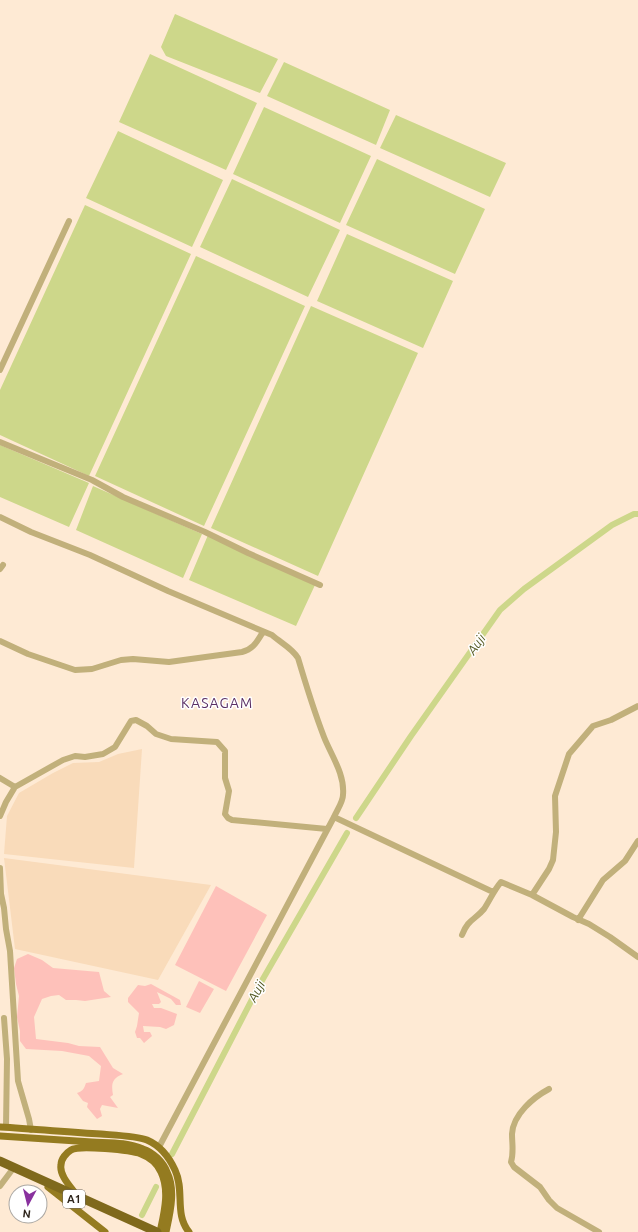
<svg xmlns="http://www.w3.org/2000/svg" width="638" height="1232" viewBox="0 0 638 1232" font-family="Ubuntu,sans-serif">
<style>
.built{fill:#f9dbba}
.green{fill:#fec1ba}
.water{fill:#cdd78a}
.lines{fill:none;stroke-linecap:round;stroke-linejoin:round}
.canal{stroke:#cdd78a;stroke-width:6}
.minor{stroke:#c1b07b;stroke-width:6}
.major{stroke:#947b20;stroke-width:7}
.highway{stroke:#7f691c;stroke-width:9}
.labels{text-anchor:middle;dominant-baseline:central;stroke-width:3;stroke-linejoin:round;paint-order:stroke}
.shield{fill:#fff;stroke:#6d665f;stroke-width:1}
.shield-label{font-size:11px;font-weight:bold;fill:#2e251b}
.water-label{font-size:13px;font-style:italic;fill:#555a23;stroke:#fff}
.quarter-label{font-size:14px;letter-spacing:1px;fill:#5a2f65;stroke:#fff}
</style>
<rect width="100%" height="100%" fill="#feead4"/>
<path class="built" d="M142,749L134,868L4,854L7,816L19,793L53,773L73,763L99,762L118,754Z
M4,858L211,885L158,980L15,949Z"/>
<path class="green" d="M216,886L267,915L226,991L175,965Z
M28,954L42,960L53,968L99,972L104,991L111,997L85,1001L76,1000H66L59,995L51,996L42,999L34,1017L36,1039L68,1043L79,1046L100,1047L113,1068L123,1074C112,1078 111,1084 113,1095L110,1097L118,1108L102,1105L100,1109L102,1116L97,1119L87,1107L88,1103L83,1101L77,1093C83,1091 84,1089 86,1083L99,1081L101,1066L89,1056L62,1051L26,1049L20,1041V1031L17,1017L19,996L16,984L14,968L17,959Z
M199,981L214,989L200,1013L186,1007Z
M151,984L180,1000L181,1005H176L171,999L157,992L161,1002L159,1004H152L154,1008H161L177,1014L174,1025L166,1029L160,1027L143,1026L144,1032H150L152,1036L144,1043L140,1038H137L135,1032L137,1026L139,1013L128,1002V998L138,985L145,986Z"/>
<path class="water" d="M175,14L278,59L260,93L166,56L161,47Z
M150,54L257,103L226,170L119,122Z
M284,62L390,110L376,145L267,96Z
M264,107L371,156L340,223L233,174Z
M396,115L506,163L490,197L380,148Z
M118,131L223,180L192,247L86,198Z
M377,159L485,209L455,274L346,225Z
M232,179L340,230L308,297L200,247Z
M85,205L191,254L89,476L0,435V390Z
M347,234L453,281L423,348L317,301Z
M196,256L305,306L204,526L95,476Z
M311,306L418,353L318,576L211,528Z
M0,445L89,483L69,527L0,497Z
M93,486L202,534L183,578L76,530Z
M208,535L315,585L296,626L189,580Z"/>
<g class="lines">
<path class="canal" d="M356,818L411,736L500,610L524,589L612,525L634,514H638
M172,1154L260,984L347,833
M142,1215L156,1187"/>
<path class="minor" d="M0,370L69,221
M0,442L92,480L123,497L205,532L248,553L320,585
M0,517L31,532L90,555L168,591L272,635C281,643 292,648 298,658C306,685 314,711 324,737C331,755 345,774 343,795C343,802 337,810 334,817L159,1147
M0,569L3,565
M0,641L28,654L75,670L92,669L121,660L133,659L169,662L242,652C254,649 257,641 263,632
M0,778L15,787
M0,816L6,802L15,787L63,760L75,756L85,757L103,754L115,747L131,721L136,720L147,726L156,734L171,739L217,742L225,751V778L229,791L225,814L228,818L232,820L327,829
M334,817L493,892
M0,868L1,894L4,908L6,929L10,951L18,1081L29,1119L31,1130
M532,895L549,869L553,860L556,832L555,796L569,754L593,726L611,720L638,706
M578,920L603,880L625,861L638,841
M462,935C468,919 475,920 484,909C490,900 494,890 501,882L532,895L573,917L589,924L610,937L638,957
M4,1018L7,1059L6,1127
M549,1089C534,1097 513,1114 512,1134C512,1144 514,1152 511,1162L514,1167L540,1187L549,1200L557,1208L599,1232
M0,1186L12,1170"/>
<path class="major" d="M0,1127C34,1129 68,1132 101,1134C112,1135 137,1136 147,1140C161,1146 169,1157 175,1170C185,1191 174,1214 189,1232
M0,1136C31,1138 61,1140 92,1142C109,1143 127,1142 143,1149C153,1152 163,1162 167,1172C176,1190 170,1213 166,1232
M48,1187L105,1232
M78,1197C72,1188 59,1176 61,1165C61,1159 66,1153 71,1150C79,1145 131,1150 141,1154C149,1157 157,1163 161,1172C170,1191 164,1213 160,1232"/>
<path class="highway" d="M0,1161L157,1232"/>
</g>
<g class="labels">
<rect class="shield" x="63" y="1190" width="22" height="18" rx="3"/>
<g class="shield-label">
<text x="74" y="1199">A1</text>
</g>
<g class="water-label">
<text transform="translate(476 644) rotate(-55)">Auji</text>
<text transform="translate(256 991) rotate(-62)">Auji</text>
</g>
<g class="quarter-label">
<text x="217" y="703">KASAGAM</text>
</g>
</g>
<g transform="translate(28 1204) rotate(187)"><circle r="19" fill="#ffffff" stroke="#aba8a4"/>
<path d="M0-3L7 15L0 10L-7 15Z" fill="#89319e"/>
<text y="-6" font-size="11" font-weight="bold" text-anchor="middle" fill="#2e251b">N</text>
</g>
</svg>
